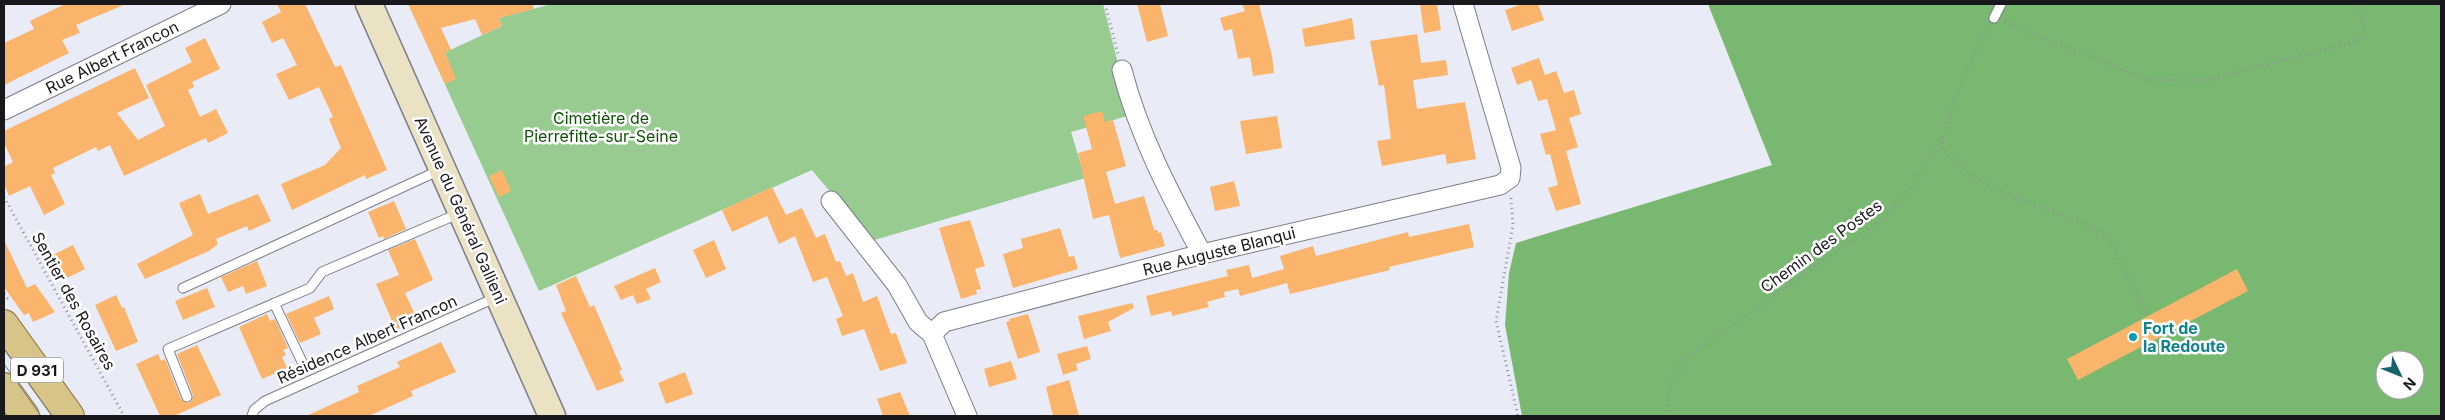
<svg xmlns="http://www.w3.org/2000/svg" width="2445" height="420" viewBox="0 0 2445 420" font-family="Inter,sans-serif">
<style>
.green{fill:#97cb90}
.forest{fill:#79b870;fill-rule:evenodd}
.building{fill:#fab46c}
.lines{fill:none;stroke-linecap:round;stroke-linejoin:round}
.lane-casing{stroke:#7c7d88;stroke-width:11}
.street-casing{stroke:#7c7d88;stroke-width:21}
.secondary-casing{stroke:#7c7d88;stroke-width:29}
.primary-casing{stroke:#846f2f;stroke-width:30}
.path{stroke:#8f9098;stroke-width:3;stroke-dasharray:1 4;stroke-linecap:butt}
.lane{stroke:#fff;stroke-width:9}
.street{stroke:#fff;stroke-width:19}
.secondary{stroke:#ebe2c4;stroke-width:26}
.primary{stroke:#d7c488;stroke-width:28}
.tram{stroke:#7b7c83;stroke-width:1}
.culture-dot{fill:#0f9aa8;stroke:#fff;stroke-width:2}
.labels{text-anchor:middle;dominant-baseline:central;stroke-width:5;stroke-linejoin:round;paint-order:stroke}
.shield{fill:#fff;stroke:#5e5e61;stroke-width:1}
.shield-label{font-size:15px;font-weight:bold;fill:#19191d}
.street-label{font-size:16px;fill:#19191d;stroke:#fff}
.park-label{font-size:16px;fill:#115107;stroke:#fff}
.culture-label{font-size:16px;font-weight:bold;fill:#0d838f;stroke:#fff;text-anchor:start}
</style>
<rect width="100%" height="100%" fill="#e9ebf6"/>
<path class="green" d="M552,4H1103L1131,115L1071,132L1085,178L871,241L812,170L539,291L433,58L502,26L499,18Z"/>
<path class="forest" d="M1708,4H2441V416H1522L1505,325L1509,273L1516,243L1772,165ZM2385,360H2415V390H2385Z"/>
<path class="building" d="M65,4H126L76,25L80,33L62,40L69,53L4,85V43L34,29L30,21Z
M277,4H305L335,67L341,65L387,170L366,179L365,175L292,210L281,184L325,165L341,148L329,119L333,117L319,87L289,100L276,74L297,65L283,38L272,43L262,22L281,12Z
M408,4H533L534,9L499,18L502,26L482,35L475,19L441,28L451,50L445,52L456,79L445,84Z
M1137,4H1160L1168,36L1147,42Z
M1242,4H1259L1272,56L1274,73L1253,76L1250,57L1238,59L1232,29L1224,31L1220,18L1245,11Z
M1420,4H1437L1441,30L1424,33Z
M1522,4H1538L1544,20L1512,31L1505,10Z
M1352,18L1355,39L1305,47L1302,29Z
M1417,34L1421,63L1446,60L1448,75L1413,80L1417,109L1465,102L1476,159L1447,164L1445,154L1382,166L1377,141L1391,139L1384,85L1379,86L1370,41Z
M205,38L220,69L192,82L194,87L188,90L200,117L216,109L228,133L208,143L206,138L124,176L110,145L98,151L96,147L53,168L55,173L51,175L65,204L44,215L30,186L9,196L4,184V167L13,162L4,143V131L135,68L149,98L117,113L138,140L165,126L146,85L192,62L185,48Z
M1539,58L1545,75L1556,71L1564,93L1574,90L1581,114L1569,118L1578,147L1566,151L1581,204L1556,211L1548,188L1558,185L1550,154L1546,155L1540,134L1556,130L1547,99L1538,101L1531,80L1517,85L1511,68Z
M1102,111L1105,122L1113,120L1126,166L1106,172L1115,204L1144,196L1154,230H1157L1158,233L1161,232L1165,246L1120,258L1109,215L1093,219L1078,153L1092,149L1083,116Z
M1277,116L1282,148L1246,154L1240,121Z
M502,170L511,191L499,197L489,176Z
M1234,181L1240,206L1215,211L1210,187Z
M772,187L786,215L802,208L816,238L825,234L836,262L840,261L846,276L853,273L863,302L877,296L891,334L896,333L907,363L880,371L864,329L842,336L836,319L843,316L827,277L813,282L795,236L779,244L767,216L732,232L722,210Z
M200,194L208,214L258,194L271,221L249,231L247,226L216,239L218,244L209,251L145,279L137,264L193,235L179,203Z
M394,201L406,229L384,239L383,236L379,238L368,212Z
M970,220L985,266L975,269L981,289L976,290L977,294L961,299L939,228Z
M1469,224L1474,247L1389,267L1390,270L1290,294L1287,283L1240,296L1238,289L1224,292L1225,297L1207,302L1209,307L1172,316L1171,311L1151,316L1146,296L1228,276L1226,270L1249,265L1252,278L1284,269L1280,256L1313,246L1316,256L1408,232L1409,237Z
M1060,228L1069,257L1074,256L1078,269L1013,288L1003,254L1023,248L1021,239Z
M415,239L433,280L405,293L418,321L396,330L376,284L399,275L388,250Z
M4,240L27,288L35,284L55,312L33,322L29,313L24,315L4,287Z
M714,240L726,269L706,278L693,250Z
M73,245L85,269L67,278L53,255Z
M257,261L267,286L246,294L243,286L228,292L221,277Z
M655,268L661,282L646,289L651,299L637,304L633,295L621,300L614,286Z
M2237,269L2248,291L2078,380L2067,359Z
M576,276L590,307L594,305L622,370L619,371L624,381L597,391L561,313L566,311L556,285Z
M207,288L215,307L183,320L175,301Z
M116,295L122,308L124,307L138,342L116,351L95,305Z
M329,296L334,309L314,318L321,334L300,343L286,314Z
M1132,303L1134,308L1108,322L1111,331L1084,339L1078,316Z
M267,314L270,321L275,319L288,348L283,350L286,355L282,357L287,368L262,379L239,327Z
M1028,314L1040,352L1018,359L1006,322L1010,321L1009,319Z
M441,342L456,372L411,391L413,396L369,416H306L359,392L357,386L400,367L397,362Z
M197,345L221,395L174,416H160L136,364L158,354L161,361L165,359L181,399L189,403L192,400L193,395L177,354Z
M1087,346L1091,359L1076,364L1078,370L1063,375L1057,354Z
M1011,361L1017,379L989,387L984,369Z
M685,372L693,394L666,404L658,383Z
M1069,380L1079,416H1053L1046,387Z
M900,392L910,416H883L877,399Z"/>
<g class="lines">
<defs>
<path id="lane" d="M1994,18L2001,4
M183,288L440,170
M274,303L303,364
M187,397L168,349L310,288L322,272L460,213
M252,416L254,410L265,401L497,297"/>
<path id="street" d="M1122,70C1139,136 1170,194 1202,254
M4,110L221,4
M831,201L897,285L918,322L932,334
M932,334L944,322L1202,254L1500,185L1510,178L1511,168L1463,4
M932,334L967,416"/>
<path id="secondary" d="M369,4L552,416"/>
<path id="primary" d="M4,324L70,416
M4,387L25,416"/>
</defs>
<use href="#lane" class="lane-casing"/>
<use href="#street" class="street-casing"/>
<use href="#secondary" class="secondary-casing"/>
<use href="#primary" class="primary-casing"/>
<path class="path" d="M1105,4L1118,54
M2029,4H2032
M2005,22L2148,80H2208L2355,42L2362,38L2364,28L2359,4
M1943,138L1942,149C1986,199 2048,203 2103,233L2112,243L2122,267L2149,316
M4,197L124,416
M1511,198L1513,225L1496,321L1518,416
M4,294L10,302
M1666,416L1672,381L1685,359L1888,215L1914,184L1944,135L1952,106L1977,46L1988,28"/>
<use href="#lane" class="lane"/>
<use href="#street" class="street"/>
<use href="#secondary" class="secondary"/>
<use href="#primary" class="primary"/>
<path class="tram" d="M4,349L52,416
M4,364L41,416"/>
</g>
<circle class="culture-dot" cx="2133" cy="337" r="5"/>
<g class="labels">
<rect class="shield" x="11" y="357.5" width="52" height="25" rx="4"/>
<g class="shield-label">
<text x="37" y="370">D 931</text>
</g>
<g class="street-label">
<text transform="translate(112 57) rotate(-26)">Rue Albert Francon</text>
<text transform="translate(461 210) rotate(66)">Avenue du Général Gallieni</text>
<text transform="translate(1821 246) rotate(-36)">Chemin des Postes</text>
<text transform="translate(1219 251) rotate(-14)">Rue Auguste Blanqui</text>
<text transform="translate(74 301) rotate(61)">Sentier des Rosaires</text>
<text transform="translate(367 339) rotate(-24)">Résidence Albert Francon</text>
</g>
<g class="park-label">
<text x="601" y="118">Cimetière de<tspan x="601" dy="18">Pierrefitte-sur-Seine</tspan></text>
</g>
<g class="culture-label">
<text x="2143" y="328">Fort de<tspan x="2143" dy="18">la Redoute</tspan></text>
</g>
</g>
<rect width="2445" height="420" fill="none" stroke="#19191d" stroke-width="10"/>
<g transform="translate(2400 375) rotate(133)"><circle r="24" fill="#ffffff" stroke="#a3a3a5"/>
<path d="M0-4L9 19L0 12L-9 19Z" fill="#16636c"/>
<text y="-8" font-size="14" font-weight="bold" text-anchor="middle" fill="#19191d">N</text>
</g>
</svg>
